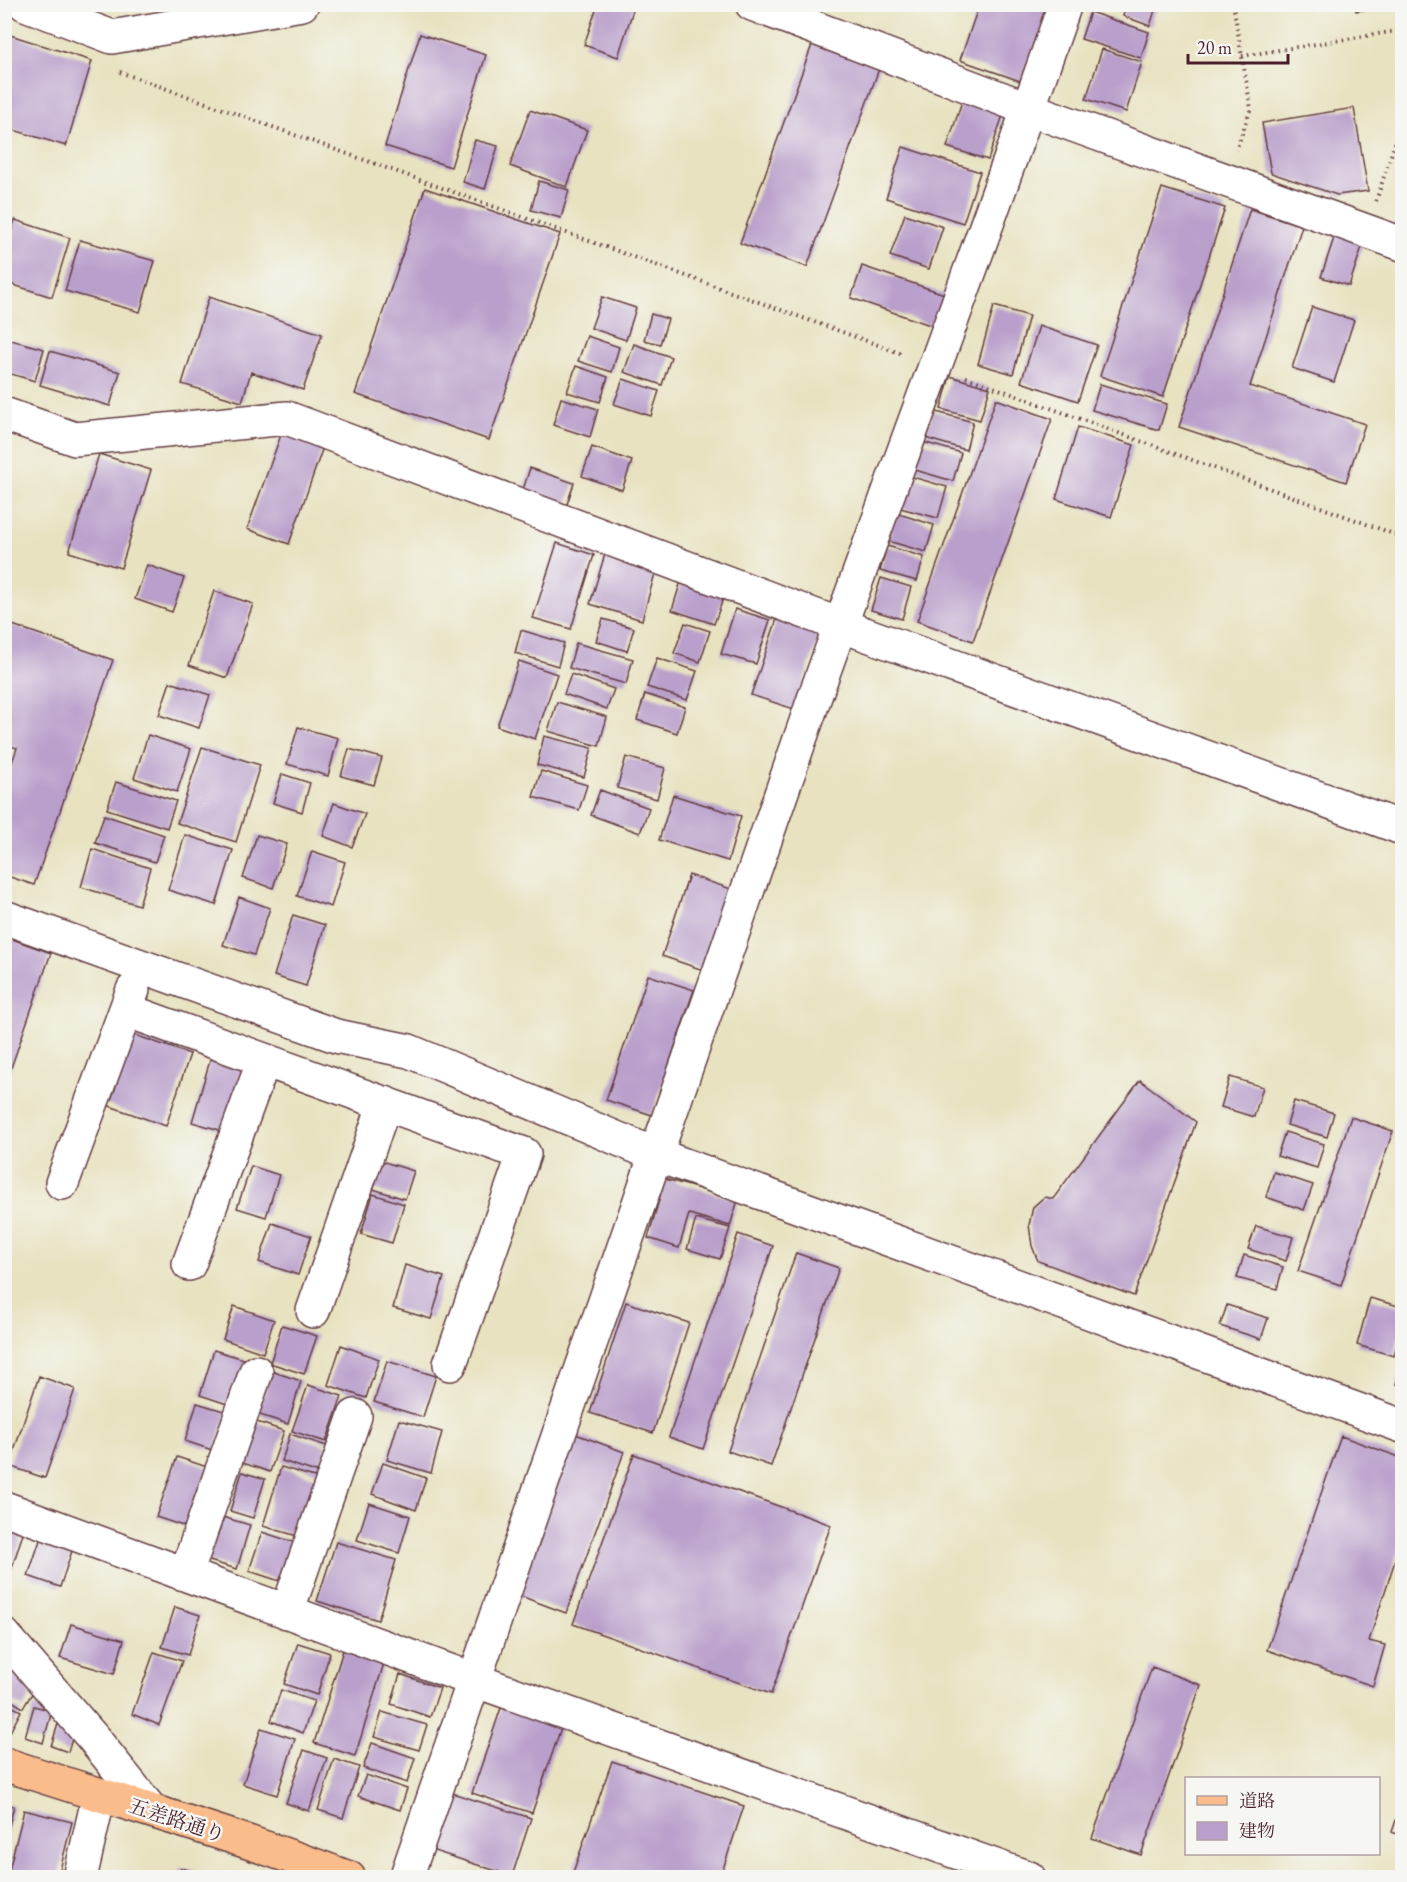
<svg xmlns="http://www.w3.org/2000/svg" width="1407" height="1882" viewBox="0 0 1407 1882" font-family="'EB Garamond','Noto Serif JP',serif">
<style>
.building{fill:#b99fcb}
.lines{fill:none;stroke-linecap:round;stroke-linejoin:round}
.minor-casing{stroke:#623c41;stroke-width:36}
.major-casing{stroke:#623c41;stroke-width:36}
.path{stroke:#623c41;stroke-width:4;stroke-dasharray:1.5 4.5;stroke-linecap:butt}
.minor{stroke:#fff;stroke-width:33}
.major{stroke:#fabc8b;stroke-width:33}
.labels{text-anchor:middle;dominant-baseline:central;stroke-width:5;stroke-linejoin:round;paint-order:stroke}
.street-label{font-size:20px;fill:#4a1f2b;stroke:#f6f6f2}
</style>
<rect width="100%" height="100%" fill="#f6f6f2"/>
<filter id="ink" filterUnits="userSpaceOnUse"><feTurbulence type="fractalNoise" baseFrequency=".0167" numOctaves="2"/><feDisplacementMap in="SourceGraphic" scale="12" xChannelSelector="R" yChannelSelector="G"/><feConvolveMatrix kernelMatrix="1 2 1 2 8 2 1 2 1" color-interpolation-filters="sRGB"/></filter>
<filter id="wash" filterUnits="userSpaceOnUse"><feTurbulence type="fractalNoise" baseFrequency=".008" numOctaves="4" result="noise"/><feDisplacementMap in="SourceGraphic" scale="24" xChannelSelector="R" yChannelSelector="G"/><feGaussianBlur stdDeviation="1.35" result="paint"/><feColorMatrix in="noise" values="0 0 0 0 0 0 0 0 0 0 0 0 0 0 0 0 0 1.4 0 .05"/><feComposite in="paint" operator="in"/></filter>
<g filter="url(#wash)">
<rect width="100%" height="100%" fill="#e8e2c0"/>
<g id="blocks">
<path class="building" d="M598,4H635L618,57L584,45Z
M1118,4H1157L1150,26L1123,16L1125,7Z
M1355,4H1395L1396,6L1356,11Z
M979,5H1053L1026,83L960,60Z
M1090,12L1149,32L1141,58L1081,39Z
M4,33L92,61L66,146L4,127Z
M420,34L486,55L451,167L385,146Z
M813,42L880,66L807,267L740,243Z
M1102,49L1142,62L1126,112L1086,99Z
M964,95L1005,109L988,160L947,147Z
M1354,108L1368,191L1337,195L1271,173L1262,123Z
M530,110L587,130L567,187L510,166Z
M475,140L498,146L485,189L463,182Z
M903,147L980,172L963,223L886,198Z
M539,181L569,190L561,218L531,210Z
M425,188L560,234L489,440L355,394Z
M1162,188L1225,208L1163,397L1100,376Z
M1250,209L1302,226L1250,386L1365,424L1346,482L1179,427Z
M905,214L943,227L929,269L890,256Z
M15,220L70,238L52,297L4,282V253Z
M1336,232L1364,241L1349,286L1321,277Z
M80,240L155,261L140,312L65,291Z
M862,266L950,296L939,328L851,298Z
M209,297L322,334L303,390L251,372L242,402L182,384Z
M602,297L636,308L626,340L591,328Z
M994,306L1029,316L1013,374L978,364Z
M1312,307L1354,320L1334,382L1292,368Z
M651,314L668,319L660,344L644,340Z
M1039,326L1097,345L1078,401L1021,382Z
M587,336L619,347L612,372L578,361Z
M4,338L44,349L35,381L4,372Z
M634,344L671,357L662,385L624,372Z
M50,351L120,372L110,406L40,385Z
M576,366L608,377L600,402L567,392Z
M950,376L990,388L980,420L941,409Z
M623,379L659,391L651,416L614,404Z
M1100,384L1167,404L1159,430L1092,410Z
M561,398L598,409L590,437L553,425Z
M996,399L1052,419L973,641L917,621Z
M933,411L973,422L966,450L925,438Z
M1078,427L1134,445L1111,517L1056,499Z
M282,432L323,447L289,544L247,529Z
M923,442L961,453L953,481L915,470Z
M592,447L632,461L622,490L582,476Z
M99,454L151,470L121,568L69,552Z
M530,468L574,483L564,513L520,499Z
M909,476L947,487L938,518L900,508Z
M896,513L934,525L926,552L888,541Z
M557,543L594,555L571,629L533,618Z
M887,546L924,557L917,581L880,571Z
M605,554L656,570L642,620L590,604Z
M147,565L184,578L172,612L135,599Z
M881,578L911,587L902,619L871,610Z
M681,581L724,596L714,624L672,610Z
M214,591L253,604L227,678L189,665Z
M735,609L770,620L756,664L721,654Z
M778,616L821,631L794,709L751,695Z
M603,619L634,628L627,651L596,641Z
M4,622L113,660L34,885L4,875V785L17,748L4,744Z
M685,623L710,631L700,662L674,653Z
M521,630L564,643L558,666L515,653Z
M576,643L633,659L626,684L569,668Z
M657,658L697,671L687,700L647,687Z
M519,661L557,674L535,739L497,726Z
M571,674L614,689L607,709L564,694Z
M170,682L210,695L199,728L159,715Z
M645,694L685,707L677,733L637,720Z
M557,702L607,717L599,746L548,731Z
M298,727L338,738L328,776L287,764Z
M148,735L191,749L177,792L134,778Z
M544,736L592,748L584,777L537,765Z
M202,747L260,765L236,842L177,823Z
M349,749L382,758L374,785L341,776Z
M626,757L665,768L657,799L617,788Z
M541,771L587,785L579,810L533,797Z
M282,774L310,783L302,812L273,803Z
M116,782L176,801L167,828L107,809Z
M600,790L649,808L640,833L591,815Z
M673,795L741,816L728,861L659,840Z
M334,803L365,814L352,847L323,836Z
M104,815L164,835L155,862L95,843Z
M185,835L233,850L216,905L168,890Z
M257,835L287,844L273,888L243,878Z
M92,849L150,868L139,905L81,887Z
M312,851L345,862L331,907L297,896Z
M689,875L731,889L703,970L662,956Z
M239,897L270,908L254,955L223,945Z
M293,915L325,925L306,986L274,976Z
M4,936L51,953L5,1085H4Z
M648,975L694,990L652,1115L606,1100Z
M129,1033L190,1054L166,1126L104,1104Z
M213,1050L251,1062L230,1133L192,1122Z
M1230,1077L1263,1087L1254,1117L1221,1107Z
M1140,1080L1196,1122L1134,1296L1038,1261L1032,1246L1029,1225L1033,1207L1042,1199L1046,1197L1053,1199Z
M1294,1101L1334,1113L1327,1137L1287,1125Z
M1351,1117L1393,1131L1341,1285L1298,1271Z
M1285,1132L1324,1144L1317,1168L1277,1156Z
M381,1161L414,1171L405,1199L373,1189Z
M251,1166L279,1175L266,1217L237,1208Z
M1274,1172L1313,1185L1304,1210L1266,1197Z
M665,1179L738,1200L730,1226L689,1214L679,1248L648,1238Z
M373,1194L404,1204L392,1243L361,1234Z
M696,1219L730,1228L720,1259L687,1249Z
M272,1223L311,1236L298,1275L259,1262Z
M1256,1226L1293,1237L1286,1261L1248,1249Z
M738,1234L773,1246L703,1449L669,1437Z
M796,1253L839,1268L771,1466L728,1451Z
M1244,1255L1283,1267L1277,1289L1237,1278Z
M405,1265L444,1277L431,1319L393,1308Z
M1370,1298L1402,1307V1325L1394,1356L1357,1345Z
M626,1302L689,1323L653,1433L590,1413Z
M1227,1305L1268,1318L1261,1339L1220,1326Z
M234,1306L274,1320L263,1353L223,1339Z
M282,1325L317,1336L304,1374L270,1363Z
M341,1345L379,1359L366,1398L328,1385Z
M214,1350L247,1360L233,1406L200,1395Z
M387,1361L436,1376L423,1417L374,1402Z
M1402,1362V1386L1396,1384Z
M271,1371L301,1381L288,1424L257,1414Z
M39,1376L75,1389L45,1478L9,1466Z
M308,1385L342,1396L326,1442L292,1431Z
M197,1403L227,1412L215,1451L185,1441Z
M399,1420L442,1432L431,1473L387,1460Z
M254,1421L284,1431L270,1472L240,1462Z
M565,1430L624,1452L566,1613L507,1591Z
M290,1434L327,1446L319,1473L282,1461Z
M1341,1436L1402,1458V1539L1369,1641L1385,1645L1373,1686L1267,1650Z
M634,1454L831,1525L771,1694L573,1624Z
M177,1457L216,1470L195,1530L156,1517Z
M383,1463L426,1478L416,1510L372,1494Z
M281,1467L321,1479L304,1538L263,1526Z
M242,1472L265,1479L253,1518L230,1511Z
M369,1503L410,1516L399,1553L357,1540Z
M219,1516L250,1525L237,1569L206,1560Z
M4,1524L24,1530L10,1574L4,1573Z
M262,1532L305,1546L292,1585L249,1571Z
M41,1537L73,1548L60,1587L28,1576Z
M336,1542L396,1560L378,1620L317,1601Z
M175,1607L200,1615L188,1655L162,1647Z
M71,1624L124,1640L114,1674L60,1658Z
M298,1643L330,1653L317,1695L284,1684Z
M344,1647L385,1660L355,1756L314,1743Z
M154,1652L182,1661L159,1725L132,1714Z
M4,1663L38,1684L23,1708L4,1696Z
M1152,1667L1201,1685L1141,1855L1092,1838Z
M400,1674L440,1688L430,1717L391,1704Z
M281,1690L314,1701L303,1733L271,1721Z
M4,1702L21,1711L9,1734L4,1731Z
M502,1705L562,1725L532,1813L472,1793Z
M34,1706L52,1711L43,1743L25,1737Z
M382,1712L427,1725L419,1750L374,1737Z
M59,1721L76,1726L68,1752L51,1746Z
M261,1728L295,1739L277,1795L243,1784Z
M372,1743L415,1758L407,1783L363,1768Z
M304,1750L327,1758L309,1811L286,1803Z
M334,1759L359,1767L343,1818L318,1810Z
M612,1761L744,1806L720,1878H571Z
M366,1775L407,1789L400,1810L358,1796Z
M446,1791L531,1818L512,1876L428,1849Z
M1402,1803V1836L1392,1832Z
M4,1804L14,1806L5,1840H4Z
M24,1810L72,1822L58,1878H7Z
M181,1868L218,1877V1878H178Z"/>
</g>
</g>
<g filter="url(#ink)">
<use href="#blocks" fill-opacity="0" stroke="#623c41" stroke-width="1.5"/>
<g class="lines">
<defs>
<path id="minor" d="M25,4L112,37L302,4
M752,4L1029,109L1402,244
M4,414L75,439L287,418L840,625L1402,828
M4,917L336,1036L409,1051L654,1154L1402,1426
M126,1010L524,1154L450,1364
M62,1183L133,990
M189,1264L264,1060
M313,1311L385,1103
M4,1508L474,1680L1029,1878
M186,1574L256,1372
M287,1612L355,1416
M4,1635L94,1739L151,1810
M80,1878L99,1795
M406,1878C542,1485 675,1091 814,699C896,467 985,237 1065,4"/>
<path id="major" d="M4,1764C120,1802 236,1835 349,1878"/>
</defs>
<use href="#minor" class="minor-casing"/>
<use href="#major" class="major-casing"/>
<path class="path" d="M1233,4L1251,109L1236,150
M1242,56L1402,30
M120,72L903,354
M1376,201L1402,122
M966,377L1402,537"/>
<use href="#minor" class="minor"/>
<use href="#major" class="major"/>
</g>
</g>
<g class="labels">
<g class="street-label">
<text transform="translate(177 1820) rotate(18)">五差路通り</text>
</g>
</g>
<rect width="1407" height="1882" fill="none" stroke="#f6f6f2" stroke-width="24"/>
<rect x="1185" y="1777" width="195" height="78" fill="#f6f6f2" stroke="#b1a0a2" stroke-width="1.5"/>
<rect x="1197" y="1796" width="30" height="9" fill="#fabc8b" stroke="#b1a0a2" stroke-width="1.5"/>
<text x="1239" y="1807" font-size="18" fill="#4a1f2b">道路</text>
<rect x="1197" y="1822" width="30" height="18" fill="#b99fcb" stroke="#b1a0a2" stroke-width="1.5"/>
<text x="1239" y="1837" font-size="18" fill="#4a1f2b">建物</text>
<path d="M1188 54v9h100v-9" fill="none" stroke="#4a1f2b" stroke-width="3"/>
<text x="1197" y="54" font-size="18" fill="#4a1f2b" stroke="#f6f6f2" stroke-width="4.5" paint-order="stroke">20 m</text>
</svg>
